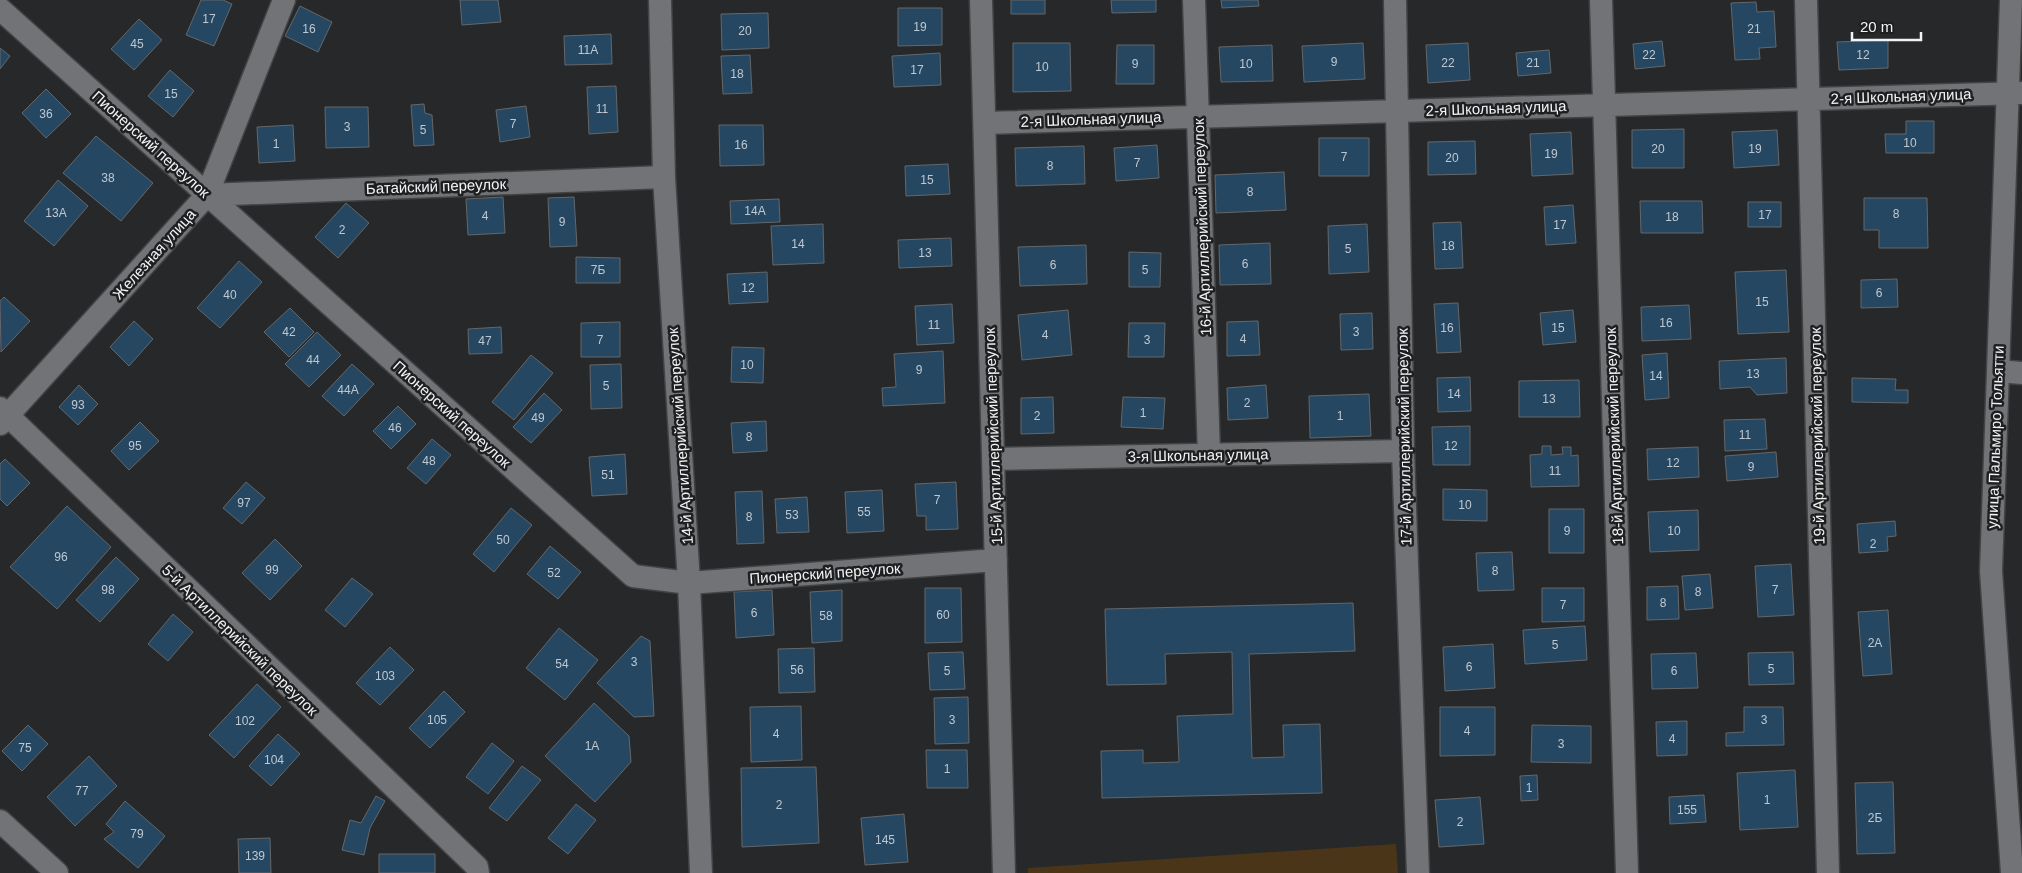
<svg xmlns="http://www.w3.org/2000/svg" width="2022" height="873" viewBox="0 0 2022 873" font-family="Arial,sans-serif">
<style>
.green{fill:#4a3519}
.building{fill:#264762;stroke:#656769}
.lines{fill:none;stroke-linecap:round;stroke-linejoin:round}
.minor-casing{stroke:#414344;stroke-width:25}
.minor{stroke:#717376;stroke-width:22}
.labels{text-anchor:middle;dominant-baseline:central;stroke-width:5;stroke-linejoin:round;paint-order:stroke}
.number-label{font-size:12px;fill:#bfc8d0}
.street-label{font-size:15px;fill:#f2f3f4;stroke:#1d1f20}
</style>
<rect width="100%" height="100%" fill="#26282a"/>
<path class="green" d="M1396,844L1398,873H1028V868Z"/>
<path class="building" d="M201,0H223L232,4L214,46L186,35Z
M460,0H498L501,22L462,25Z
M1011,0H1045V14H1011Z
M1111,0H1156V12L1112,13Z
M1221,0H1258L1259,6L1222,8Z
M1756,2L1757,12L1774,11L1776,47L1759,48L1760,59L1735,60L1731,3Z
M300,6L332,22L318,52L285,36Z
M898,8H942V45L898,46Z
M768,13L769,48L722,50L721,14Z
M139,19L162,40L134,70L111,49Z
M611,34L612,64L565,65L564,36Z
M1888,40V68L1839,70L1837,42Z
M1662,41L1665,66L1635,69L1633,44Z
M1013,43H1070L1071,91L1013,92Z
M1363,43L1365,79L1304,82L1302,46Z
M1468,43L1470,80L1428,83L1426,45Z
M1117,45H1154V84H1116Z
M1272,45L1273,81L1221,82L1219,47Z
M0,48L10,56L0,69Z
M1549,50L1551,73L1518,76L1516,53Z
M940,53L941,85L894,87L892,56Z
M750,55L752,93L723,94L721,56Z
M170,70L194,91L173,117L148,96Z
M616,86L618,132L589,134L587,87Z
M46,89L71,114L46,138L22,113Z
M424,104L425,113L432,115L434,145L414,146L411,105Z
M526,106L530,137L500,142L496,110Z
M325,107H368L369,147L326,148Z
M1906,121H1934V153H1886L1885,134H1906Z
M293,125L295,161L259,163L257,127Z
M719,125H763L764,165L720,166Z
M1684,129V168H1632V130Z
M1777,130L1779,165L1734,168L1732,132Z
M1571,132L1573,174L1532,176L1530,134Z
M96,136L153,183L121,221L63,173Z
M1319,138H1369V176H1319Z
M1475,141L1476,174L1428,175V142Z
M1157,145L1159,178L1116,181L1114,148Z
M1084,146L1085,184L1016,186L1015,148Z
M948,164L950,194L906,196L905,166Z
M1284,172L1286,210L1216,213L1215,175Z
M58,180L88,206L54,246L24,221Z
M503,197L505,233L468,235L466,199Z
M574,197L577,246L550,247L548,198Z
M1864,198H1927L1928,248H1879V230H1864Z
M779,199L780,222L731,224L730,201Z
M1640,201H1702L1703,233H1641Z
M1748,202H1781V227H1748Z
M346,203L369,223L338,258L315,237Z
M1573,205L1576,243L1546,245L1544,207Z
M1461,222L1463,268L1435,269L1433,223Z
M823,224L824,263L773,265L771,226Z
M1367,224L1369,272L1329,274L1328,226Z
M951,238L952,266L899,268L898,240Z
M1270,243L1271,284L1220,285L1219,245Z
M1086,245L1087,284L1020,286L1018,247Z
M1129,252L1161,253L1160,287H1129Z
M576,257L620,258V283H576Z
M239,261L262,282L220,328L197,308Z
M1786,270L1789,332L1738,334L1735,272Z
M767,272L768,302L729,304L727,274Z
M1897,279L1898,307L1861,308V280Z
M4,297L30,321L1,352L0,301Z
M1458,303L1461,352L1437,353L1434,304Z
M952,304L954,343L917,345L915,306Z
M1689,305L1691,339L1642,341L1641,307Z
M290,308L314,332L289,357L264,332Z
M1068,310L1072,355L1022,360L1018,315Z
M1573,310L1576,342L1543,345L1540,313Z
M1372,313L1373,349L1341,350L1340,314Z
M134,321L153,339L129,366L110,347Z
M1258,321L1260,355L1227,356V322Z
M620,322V357H581V323Z
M1129,323H1165L1164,357H1128Z
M501,327L502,353L469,354L468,329Z
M317,332L341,355L309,387L285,364Z
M732,347L764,348L763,383L731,382Z
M943,351L945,403L883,406L882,388L896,387L894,354Z
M1667,353L1669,398L1645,400L1642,355Z
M531,355L553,373L514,420L492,402Z
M1786,358L1787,393L1757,395L1750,387L1720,389L1719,361Z
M352,364L374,384L344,416L322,396Z
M621,364L622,408L591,409L590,365Z
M1470,377L1471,411L1438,412L1437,378Z
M1852,378L1896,379L1895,390H1908V403L1852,402Z
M1579,380L1580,417H1519V381Z
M79,385L98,404L78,425L59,407Z
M1266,385L1268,418L1228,420L1227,388Z
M544,393L562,410L531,443L513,427Z
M1369,394L1371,436L1310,438L1309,396Z
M1053,397L1054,433L1021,434V398Z
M1123,397L1165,398L1163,429L1121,427Z
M398,406L416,424L391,449L373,431Z
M1765,419L1767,449L1725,451L1724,420Z
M766,421L767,451L733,453L731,423Z
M140,422L159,441L129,470L111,451Z
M1470,426V465H1433L1432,427Z
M432,439L451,455L426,484L407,468Z
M1542,446H1551V455L1563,454L1562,447H1571V456L1578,455L1579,486L1531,487L1530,455L1542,454Z
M1698,447L1699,477L1648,480L1647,449Z
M1776,452L1778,477L1727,481L1725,456Z
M625,454L627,494L592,496L589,457Z
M5,459L30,483L7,506L0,499V464Z
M246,482L265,498L242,524L223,508Z
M956,482L958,529L926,530V516H917L915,484Z
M1443,489L1487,490V521L1443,520Z
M882,490L884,531L847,533L845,492Z
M762,491L764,543L737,544L735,492Z
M807,497L809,532L777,533L775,499Z
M67,506L111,547L57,609L10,567Z
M511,508L532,525L494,572L473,554Z
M1549,509H1584V553H1549Z
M1698,510L1699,550L1650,552L1648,512Z
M1895,521L1896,536L1887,537L1888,551L1859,553L1857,524Z
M275,539L302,566L270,600L242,573Z
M550,546L581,572L558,599L527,574Z
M1512,552L1514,590L1478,591L1476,553Z
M116,557L139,579L100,622L76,600Z
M1791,564L1794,615L1758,617L1755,566Z
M1710,574L1713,608L1685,610L1682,576Z
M352,578L373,594L345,627L325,610Z
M1678,586L1679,619L1647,620V587Z
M925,588H961L962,642L925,643Z
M1542,588H1584V621L1542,622Z
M772,590L774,635L736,638L734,592Z
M842,590V641L812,643L810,592Z
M1353,603L1355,651L1249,654L1252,758L1284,757L1283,725L1320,724L1322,793L1102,798L1101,751L1143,750V763L1179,762L1177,716L1233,714L1232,652L1165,654L1166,684L1107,685L1105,609Z
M1888,610L1892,674L1863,676L1858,612Z
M173,614L193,632L168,661L148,644Z
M1585,626L1587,660L1525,664L1523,630Z
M559,628L598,660L565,700L526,668Z
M641,636L650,641L654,716L634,717L597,683Z
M1493,644L1495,688L1445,691L1443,647Z
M390,647L414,670L380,705L356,683Z
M814,648L815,692L779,693L778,649Z
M963,652L965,689L930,690L928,653Z
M1793,652L1794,684L1749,685L1748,653Z
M1696,653L1698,688L1652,689L1651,654Z
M257,684L281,707L234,758L209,735Z
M444,691L465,712L430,748L409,728Z
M968,697L969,743L935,744L934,698Z
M594,703L629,736L631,762L595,802L545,756Z
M801,706L802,760L751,762L750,707Z
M1440,707H1495V755L1440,756Z
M1744,707H1783L1784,745L1726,746V733L1744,732Z
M1687,721V755L1657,756L1656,722Z
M28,725L48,744L22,771L2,751Z
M1532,725L1591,726V763L1531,762Z
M278,734L300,754L271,786L249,766Z
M492,743L514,761L488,794L466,777Z
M926,750H967L968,788H927Z
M89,756L117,786L75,826L47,797Z
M522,766L541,780L507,821L489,808Z
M816,767L819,843L742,847L741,768Z
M1795,770L1798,827L1740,830L1737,773Z
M1537,775L1538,800L1521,801L1520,776Z
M1893,782L1895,853L1857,854L1855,783Z
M1704,795L1706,822L1670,824L1669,797Z
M376,796L385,801L370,828L364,855L342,850L350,820L361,823Z
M1480,797L1484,844L1439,847L1435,800Z
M125,801L165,836L138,868L104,839L114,832L106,824Z
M576,804L596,820L568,854L548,838Z
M904,814L908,862L865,865L861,818Z
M270,838L271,873H239L238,839Z
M379,854H435V873H379Z"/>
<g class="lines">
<defs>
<path id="minor" d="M660,0L664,177L689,583L701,873
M981,0L1004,873
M1194,0L1209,454
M1395,0L1403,451L1418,873
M1601,0L1627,873
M1806,0L1828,873
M2011,0L1991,571L2012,873
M0,9L633,576L689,583L996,560
M985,123L2022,93
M207,195L664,177
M1998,371L2022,373
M0,408L477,867L478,873
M0,424L207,195L284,0
M993,459L1403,451
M0,821L57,873"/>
</defs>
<use href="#minor" class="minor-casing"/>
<use href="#minor" class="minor"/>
</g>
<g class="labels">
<g class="number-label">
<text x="209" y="19">17</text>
<text x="920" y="27">19</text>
<text x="309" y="29">16</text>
<text x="1754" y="29">21</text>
<text x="745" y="31">20</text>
<text x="137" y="44">45</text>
<text x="588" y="50">11А</text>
<text x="1649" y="55">22</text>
<text x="1863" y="55">12</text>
<text x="1334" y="62">9</text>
<text x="1448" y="63">22</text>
<text x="1533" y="63">21</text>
<text x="1135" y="64">9</text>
<text x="1246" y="64">10</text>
<text x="1042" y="67">10</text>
<text x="917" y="70">17</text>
<text x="737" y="74">18</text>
<text x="171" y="94">15</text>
<text x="602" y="109">11</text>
<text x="46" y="114">36</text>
<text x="513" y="124">7</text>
<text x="347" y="127">3</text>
<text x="423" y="130">5</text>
<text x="1910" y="143">10</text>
<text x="276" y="144">1</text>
<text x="741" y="145">16</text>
<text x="1658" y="149">20</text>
<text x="1755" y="149">19</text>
<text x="1551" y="154">19</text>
<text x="1344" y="157">7</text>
<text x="1452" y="158">20</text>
<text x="1137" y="163">7</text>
<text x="1050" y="166">8</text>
<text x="108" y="178">38</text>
<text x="927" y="180">15</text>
<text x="1250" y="192">8</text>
<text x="755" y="211">14А</text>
<text x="56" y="213">13А</text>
<text x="1896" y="214">8</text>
<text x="1765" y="215">17</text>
<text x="485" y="216">4</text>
<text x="1672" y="217">18</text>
<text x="562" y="222">9</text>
<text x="1560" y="225">17</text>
<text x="342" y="230">2</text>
<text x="798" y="244">14</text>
<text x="1448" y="246">18</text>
<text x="1348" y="249">5</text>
<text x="925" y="253">13</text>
<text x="1245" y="264">6</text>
<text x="1053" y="265">6</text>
<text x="598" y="270">7Б</text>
<text x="1145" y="270">5</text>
<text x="748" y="288">12</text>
<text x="1879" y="293">6</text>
<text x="230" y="295">40</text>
<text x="1762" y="302">15</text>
<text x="1666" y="323">16</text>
<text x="934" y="325">11</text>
<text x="1447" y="328">16</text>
<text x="1558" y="328">15</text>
<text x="289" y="332">42</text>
<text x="1356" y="332">3</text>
<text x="1045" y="335">4</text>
<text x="1243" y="339">4</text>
<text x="600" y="340">7</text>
<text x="1147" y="340">3</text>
<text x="485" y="341">47</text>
<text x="313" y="360">44</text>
<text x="747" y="365">10</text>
<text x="919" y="370">9</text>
<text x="1753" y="374">13</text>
<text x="1656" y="376">14</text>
<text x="606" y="386">5</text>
<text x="348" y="390">44А</text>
<text x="1454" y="394">14</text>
<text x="1549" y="399">13</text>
<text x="1247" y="403">2</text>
<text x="78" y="405">93</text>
<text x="1143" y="413">1</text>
<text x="1037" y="416">2</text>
<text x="1340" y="416">1</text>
<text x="538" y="418">49</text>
<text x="395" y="428">46</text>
<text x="1745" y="435">11</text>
<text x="749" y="437">8</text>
<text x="135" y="446">95</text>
<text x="1451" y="446">12</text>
<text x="429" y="461">48</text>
<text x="1673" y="463">12</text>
<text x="1751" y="467">9</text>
<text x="1555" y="471">11</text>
<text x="608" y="475">51</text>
<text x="937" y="500">7</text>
<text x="244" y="503">97</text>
<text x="1465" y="505">10</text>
<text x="864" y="512">55</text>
<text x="792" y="515">53</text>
<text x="749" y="517">8</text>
<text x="1567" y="531">9</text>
<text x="1674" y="531">10</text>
<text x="503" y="540">50</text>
<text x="1873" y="544">2</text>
<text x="61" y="557">96</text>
<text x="272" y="570">99</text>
<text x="1495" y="571">8</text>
<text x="554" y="573">52</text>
<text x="108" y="590">98</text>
<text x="1775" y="590">7</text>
<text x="1698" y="592">8</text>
<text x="1663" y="603">8</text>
<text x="1563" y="605">7</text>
<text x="754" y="613">6</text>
<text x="943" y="615">60</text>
<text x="826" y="616">58</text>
<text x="1875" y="643">2А</text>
<text x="1555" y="645">5</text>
<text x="634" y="662">3</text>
<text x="562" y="664">54</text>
<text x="1469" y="667">6</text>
<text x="1771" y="669">5</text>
<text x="797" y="670">56</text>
<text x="947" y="671">5</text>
<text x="1674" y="671">6</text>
<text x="385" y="676">103</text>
<text x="437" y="720">105</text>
<text x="952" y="720">3</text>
<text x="1764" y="720">3</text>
<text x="245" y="721">102</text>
<text x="1467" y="731">4</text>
<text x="776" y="734">4</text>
<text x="1672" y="739">4</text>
<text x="1561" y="744">3</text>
<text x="592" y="746">1А</text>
<text x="25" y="748">75</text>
<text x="274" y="760">104</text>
<text x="947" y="769">1</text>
<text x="1529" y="788">1</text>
<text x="82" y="791">77</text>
<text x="1767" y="800">1</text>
<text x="779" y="805">2</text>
<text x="1687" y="810">155</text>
<text x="1875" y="818">2Б</text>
<text x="1460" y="822">2</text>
<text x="137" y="834">79</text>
<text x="885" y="840">145</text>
<text x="255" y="856">139</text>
</g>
<g class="street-label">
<text transform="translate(1901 96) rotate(-2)">2-я Школьная улица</text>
<text transform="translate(1496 108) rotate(-2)">2-я Школьная улица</text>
<text transform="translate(1091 119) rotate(-2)">2-я Школьная улица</text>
<text transform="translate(151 144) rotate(42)">Пионерский переулок</text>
<text transform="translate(436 186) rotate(-2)">Батайский переулок</text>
<text transform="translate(1202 227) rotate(-92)">16-й Артиллерийский переулок</text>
<text transform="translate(154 254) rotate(-48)">Железная улица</text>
<text transform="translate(452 414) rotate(42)">Пионерский переулок</text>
<text transform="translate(680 436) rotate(-94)">14-й Артиллерийский переулок</text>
<text transform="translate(993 436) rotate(-92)">15-й Артиллерийский переулок</text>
<text transform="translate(1614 436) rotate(-92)">18-й Артиллерийский переулок</text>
<text transform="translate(1817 436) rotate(-91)">19-й Артиллерийский переулок</text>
<text transform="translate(1404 437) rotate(-91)">17-й Артиллерийский переулок</text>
<text transform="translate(1995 437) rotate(-88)">улица Пальмиро Тольятти</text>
<text transform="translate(1198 455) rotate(-1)">3-я Школьная улица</text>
<text transform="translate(825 573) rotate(-4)">Пионерский переулок</text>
<text transform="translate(240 640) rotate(44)">5-й Артиллерийский переулок</text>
</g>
</g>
<path d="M1852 32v8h69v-8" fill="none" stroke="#f2f3f4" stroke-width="2.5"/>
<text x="1860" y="32" font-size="15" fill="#f2f3f4" stroke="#1d1f20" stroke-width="4" paint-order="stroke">20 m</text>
</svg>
